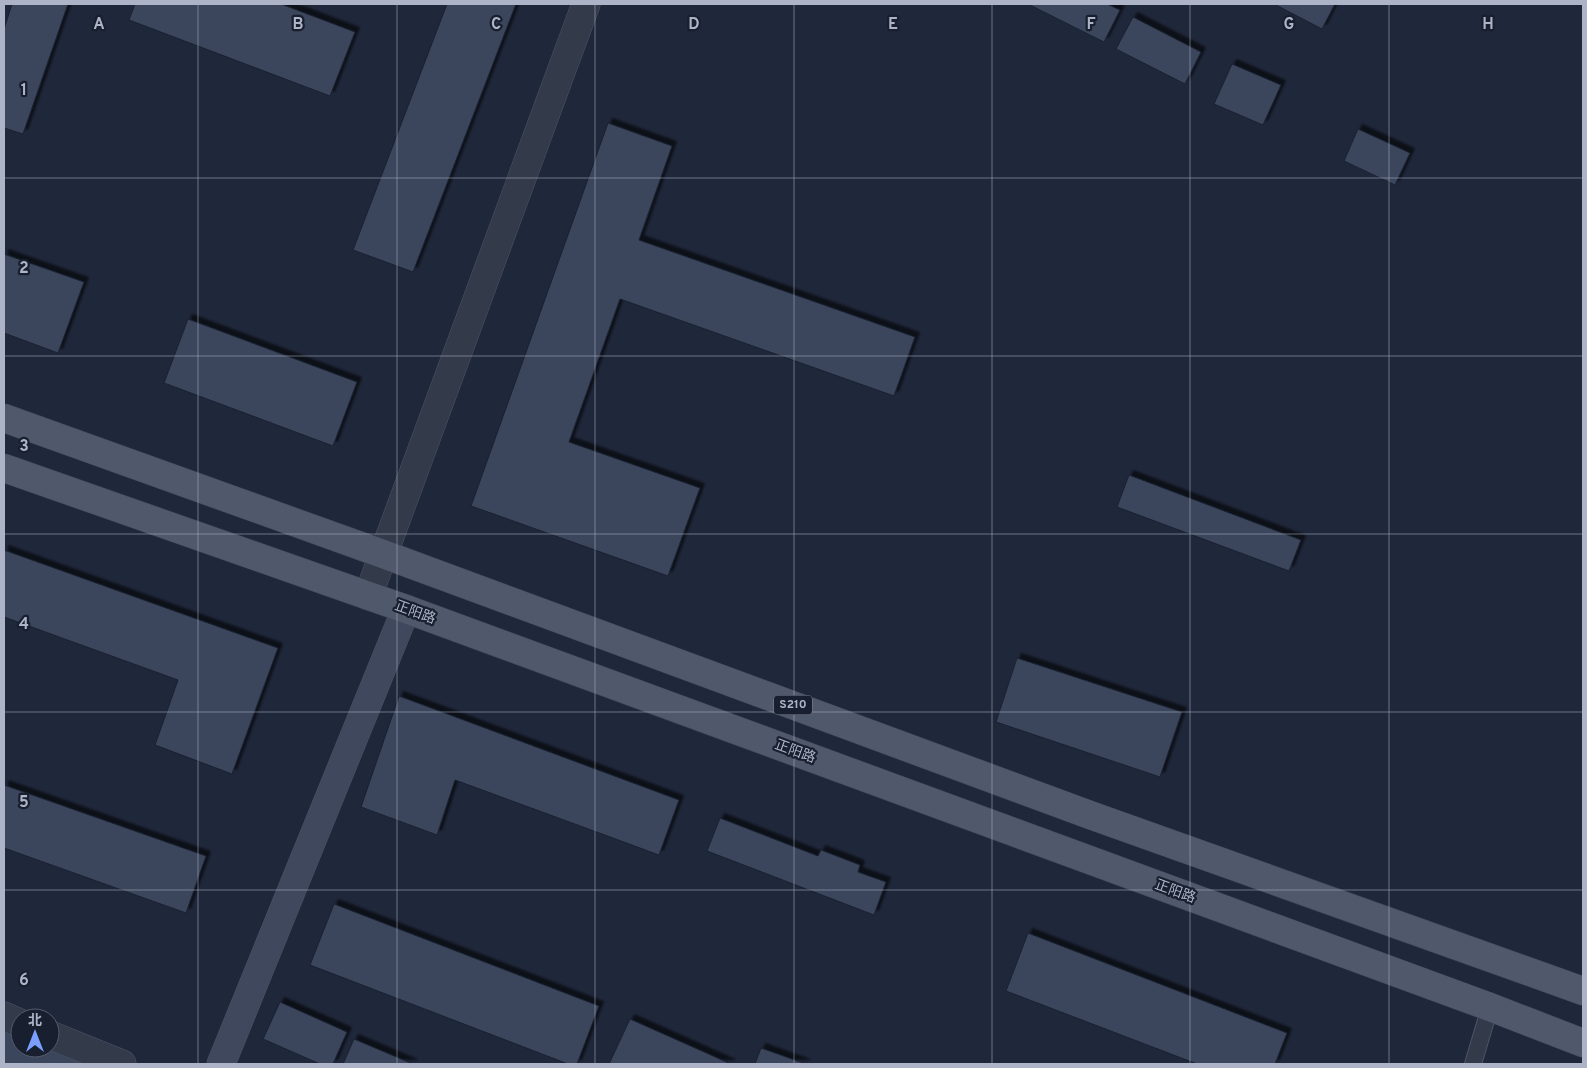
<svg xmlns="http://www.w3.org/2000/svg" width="1587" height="1068" viewBox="0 0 1587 1068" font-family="Overpass,'Noto Sans SC',sans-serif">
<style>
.building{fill:#3a455b;stroke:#1a2131;filter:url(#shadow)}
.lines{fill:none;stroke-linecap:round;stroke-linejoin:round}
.lane-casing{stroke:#4d5465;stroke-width:18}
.street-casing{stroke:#4d5465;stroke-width:29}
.secondary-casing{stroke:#4d5465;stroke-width:29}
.primary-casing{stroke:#3c4354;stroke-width:29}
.lane{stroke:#333a4a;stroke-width:16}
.street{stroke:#333a4a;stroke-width:28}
.secondary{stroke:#40485e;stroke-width:28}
.primary{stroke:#50586b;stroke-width:28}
.grid{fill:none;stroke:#adb4c7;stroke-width:1;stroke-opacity:0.55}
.labels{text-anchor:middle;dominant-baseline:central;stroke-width:4.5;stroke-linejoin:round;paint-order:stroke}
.shield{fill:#181f2f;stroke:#808799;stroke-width:1}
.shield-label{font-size:12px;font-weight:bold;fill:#adb4c7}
.street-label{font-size:14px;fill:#adb4c7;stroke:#181f2f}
.grid-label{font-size:16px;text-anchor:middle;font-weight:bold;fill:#adb4c7;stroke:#181f2f;stroke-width:4.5;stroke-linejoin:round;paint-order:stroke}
</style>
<defs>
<filter id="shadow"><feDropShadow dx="4.5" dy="-4.5" stdDeviation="1" flood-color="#0009"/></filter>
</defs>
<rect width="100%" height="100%" fill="#1f273a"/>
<path class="building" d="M12,4H68L23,134L4,128V29Z
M135,4H281L355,32L330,96L129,20Z
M447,4H516L413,272L353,250Z
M1028,4H1107L1120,10L1104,42Z
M1274,4H1335L1322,29Z
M1133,17L1201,52L1185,84L1116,49Z
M1232,64L1281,85L1263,125L1214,104Z
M608,123L672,146L639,240L915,337L894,396L620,299L569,442L700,488L668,576L471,506Z
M1358,129L1410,153L1395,185L1344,161Z
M4,254L84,282L58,353L4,333Z
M188,319L357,382L333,446L164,383Z
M1129,475L1301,540L1289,571L1117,507Z
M4,550L278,648L232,774L155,745L178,680L4,617Z
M1017,658L1182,712L1160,777L996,722Z
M399,696L679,800L659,855L455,780L437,835L361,807Z
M4,785L206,856L186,913L4,848Z
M720,818L818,856L821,850L860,865L858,872L886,882L874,915L707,851Z
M334,904L599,1006L577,1064H568L310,965Z
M1028,933L1287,1033L1275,1064H1197L1006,991Z
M280,1002L347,1032L333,1064H320L263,1039Z
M630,1019L731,1064H609Z
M4,1031L20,1038V1048H47L89,1064H4Z
M354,1039L413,1064H343Z
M761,1048L806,1064H755Z"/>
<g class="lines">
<defs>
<path id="lane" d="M1473,1064L1490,1007"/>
<path id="street" d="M368,596L586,4
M4,1016L20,1023
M50,1035L122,1064"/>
<path id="secondary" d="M221,1064L406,609"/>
<path id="primary" d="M4,418L383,554L1090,815L1583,991
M4,468L406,609L1490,1007L1583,1043"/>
</defs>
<use href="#lane" class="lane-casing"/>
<use href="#street" class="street-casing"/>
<use href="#secondary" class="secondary-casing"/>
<use href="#primary" class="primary-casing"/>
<use href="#lane" class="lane"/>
<use href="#street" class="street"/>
<use href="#secondary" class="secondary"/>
<use href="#primary" class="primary"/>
</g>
<path class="grid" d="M198,4V1064M397,4V1064M595,4V1064M794,4V1064M992,4V1064M1190,4V1064M1389,4V1064M4,178H1583M4,356H1583M4,534H1583M4,712H1583M4,890H1583"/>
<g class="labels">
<rect class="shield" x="774" y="695.5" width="38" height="19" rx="4"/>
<g class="shield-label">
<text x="793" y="705">S210</text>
</g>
<g class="street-label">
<text transform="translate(415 613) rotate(20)">正阳路</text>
<text transform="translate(795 752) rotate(20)">正阳路</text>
<text transform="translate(1175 892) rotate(20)">正阳路</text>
</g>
</g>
<g class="grid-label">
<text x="99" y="29">A</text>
<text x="298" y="29">B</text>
<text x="496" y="29">C</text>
<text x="694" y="29">D</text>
<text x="893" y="29">E</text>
<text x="1091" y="29">F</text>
<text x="1289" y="29">G</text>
<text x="1488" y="29">H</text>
<text x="24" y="95">1</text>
<text x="24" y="273">2</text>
<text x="24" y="451">3</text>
<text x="24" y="629">4</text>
<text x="24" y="807">5</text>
<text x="24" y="985">6</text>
</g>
<rect width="1587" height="1068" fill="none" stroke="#adb4c7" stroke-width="10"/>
<g transform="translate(35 1033)"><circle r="24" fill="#181f2f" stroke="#545b6c"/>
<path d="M0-4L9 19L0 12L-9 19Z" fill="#7a9fff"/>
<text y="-8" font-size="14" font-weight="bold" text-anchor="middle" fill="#adb4c7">北</text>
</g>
</svg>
